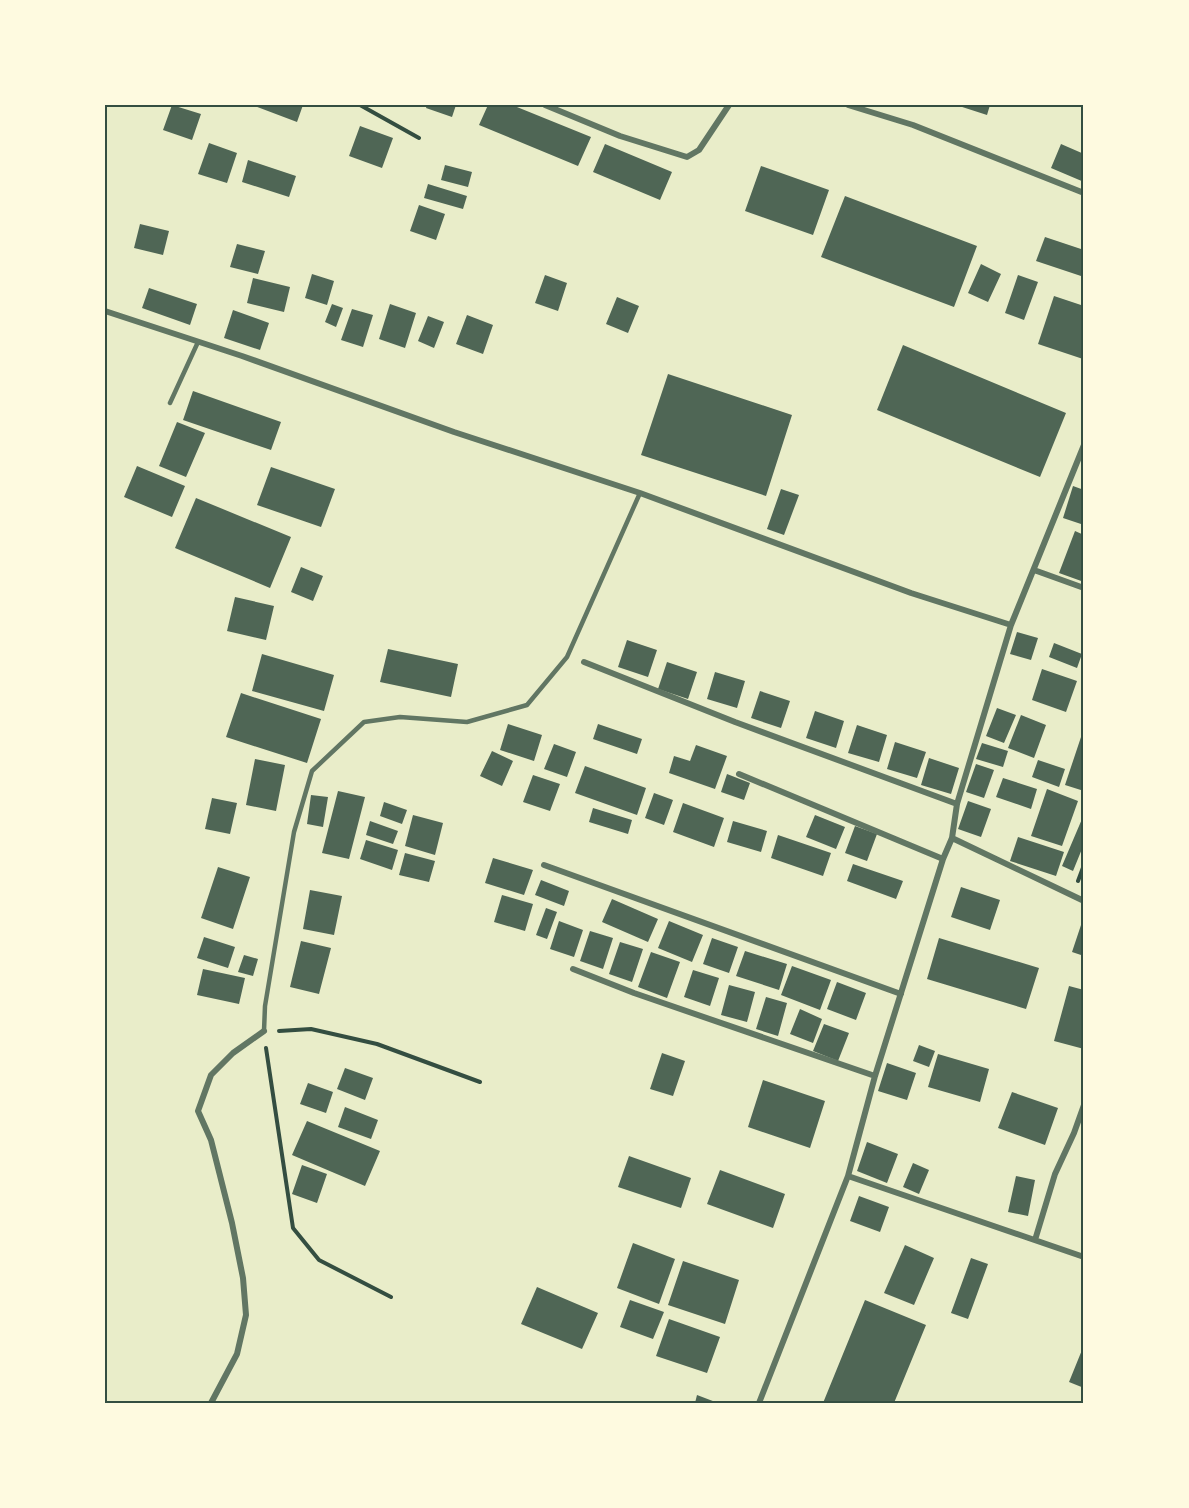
<svg xmlns="http://www.w3.org/2000/svg" width="1189" height="1508" viewBox="0 0 1189 1508" font-family="'Golos Text',sans-serif">
<style>
.building{fill:#4f6655}
.lines{fill:none;stroke-linecap:round;stroke-linejoin:round}
.path{stroke:#344e41;stroke-width:4}
.service{stroke:#617663;stroke-width:4.5}
.minor{stroke:#617663;stroke-width:6}
.neatline{fill:none;stroke:#344e41;stroke-width:2}
</style>
<rect width="100%" height="100%" fill="#e9edc9"/>
<path class="building" d="M172,105L201,114L192,140L163,130Z
M252,105H303L297,122Z
M427,105H456L452,117L426,108Z
M488,105H512L591,137L578,166L479,125Z
M956,105H990L987,115Z
M360,126L393,138L382,168L349,156Z
M209,143L237,153L227,183L198,174Z
M605,144L672,172L660,200L593,172Z
M1061,144L1084,154V182L1051,168Z
M248,160L296,176L289,197L242,182Z
M445,165L472,172L468,187L441,180Z
M761,166L829,190L813,235L745,211Z
M428,184L467,196L463,209L424,198Z
M845,196L977,246L954,307L821,257Z
M419,205L445,214L436,240L410,231Z
M140,224L169,231L163,255L134,248Z
M1045,237L1084,250V277L1036,261Z
M237,244L265,251L258,274L230,267Z
M981,264L1001,274L988,302L968,293Z
M312,274L334,281L327,305L305,298Z
M545,275L567,283L558,311L535,303Z
M1018,275L1038,282L1024,320L1005,313Z
M253,278L290,287L284,312L247,303Z
M149,288L197,304L190,325L142,308Z
M1054,296L1084,306L1083,359L1038,344Z
M617,297L639,306L628,333L606,324Z
M332,304L343,308L336,327L325,322Z
M390,304L416,313L405,348L379,339Z
M352,309L373,315L363,347L341,340Z
M233,310L269,323L260,350L224,338Z
M467,315L493,325L483,354L456,344Z
M428,316L444,322L434,348L418,341Z
M903,345L1066,413L1040,477L877,410Z
M668,374L792,415L766,496L641,455Z
M193,391L281,422L271,450L183,420Z
M177,422L205,433L186,477L159,466Z
M137,466L185,486L172,517L124,497Z
M271,467L335,489L321,527L257,505Z
M1073,486L1084,490V525L1063,518Z
M781,489L799,495L784,535L767,529Z
M196,498L291,537L270,588L175,548Z
M1075,531L1084,535V582L1059,573Z
M301,567L323,576L313,601L291,592Z
M235,597L274,606L266,640L227,631Z
M1017,632L1038,638L1031,660L1010,654Z
M627,640L657,650L648,677L618,667Z
M1054,643L1082,654L1077,668L1049,657Z
M388,649L458,664L451,697L380,682Z
M262,654L334,675L324,711L252,691Z
M667,662L697,672L688,699L658,689Z
M1042,669L1077,681L1066,712L1032,700Z
M715,672L745,681L737,708L707,699Z
M760,691L790,701L781,728L751,718Z
M241,693L321,719L307,763L226,737Z
M997,708L1016,715L1004,743L986,736Z
M815,711L844,721L836,748L806,738Z
M1021,715L1046,725L1034,758L1008,748Z
M508,724L542,735L534,761L500,750Z
M598,724L642,739L637,754L593,739Z
M857,725L887,735L879,762L848,753Z
M1084,728V791L1065,785Z
M895,742L926,752L917,778L887,769Z
M982,743L1008,751L1003,767L976,759Z
M554,744L576,752L567,777L544,769Z
M696,745L727,756L715,789L669,773L674,756L690,761Z
M492,751L513,761L502,786L480,776Z
M929,758L959,768L951,794L921,785Z
M255,759L285,765L276,811L246,805Z
M1038,760L1065,769L1059,787L1032,777Z
M976,764L994,770L984,798L966,792Z
M585,766L646,788L637,815L575,793Z
M727,774L750,783L744,800L721,792Z
M533,775L560,784L550,811L523,802Z
M1003,778L1037,789L1031,809L996,797Z
M1047,789L1078,801L1062,846L1031,836Z
M338,791L365,797L349,859L322,853Z
M654,793L673,800L664,825L645,818Z
M311,795L328,797L323,827L307,824Z
M212,798L237,803L230,834L205,829Z
M968,801L991,809L981,837L958,829Z
M384,802L407,810L402,824L380,816Z
M683,803L724,818L714,847L673,832Z
M593,808L632,820L628,834L589,822Z
M413,815L443,823L435,855L405,846Z
M815,815L845,827L836,849L806,837Z
M1082,819H1084V844L1073,871L1062,866Z
M370,821L398,831L393,844L366,835Z
M733,821L767,831L761,852L727,842Z
M855,826L877,834L867,861L845,853Z
M778,835L831,853L823,876L771,858Z
M1018,837L1064,852L1056,876L1010,861Z
M366,840L398,850L392,870L360,859Z
M405,853L435,861L429,882L399,875Z
M493,858L533,870L524,895L485,883Z
M853,864L903,881L896,899L847,881Z
M218,867L250,877L233,929L201,918Z
M541,880L569,891L564,906L535,895Z
M961,887L1000,900L990,930L951,917Z
M310,890L342,896L334,935L303,929Z
M502,895L533,904L525,931L494,922Z
M612,899L658,919L648,942L602,922Z
M546,908L557,912L547,939L536,935Z
M559,921L583,930L574,957L550,949Z
M669,921L703,935L692,962L658,948Z
M1081,925L1084,926V956L1072,952Z
M590,931L613,938L603,969L580,961Z
M204,937L235,947L228,968L197,958Z
M712,938L738,947L729,973L703,964Z
M939,938L1039,968L1026,1009L927,979Z
M301,941L331,948L319,994L290,987Z
M620,942L643,949L632,982L609,974Z
M745,951L787,964L779,990L736,976Z
M651,952L680,962L667,998L638,987Z
M244,955L258,959L253,976L238,972Z
M792,966L831,980L820,1010L781,995Z
M203,969L245,978L239,1004L197,995Z
M693,970L719,978L710,1006L684,997Z
M837,982L866,993L856,1020L827,1009Z
M729,985L755,992L747,1022L721,1015Z
M1069,986L1084,990V1049L1054,1041Z
M766,997L787,1003L778,1036L756,1029Z
M800,1009L822,1019L813,1043L790,1034Z
M824,1024L849,1033L838,1061L813,1051Z
M919,1045L935,1051L929,1067L913,1061Z
M662,1053L685,1061L673,1096L650,1089Z
M938,1054L989,1069L980,1102L928,1087Z
M887,1063L916,1073L907,1100L878,1091Z
M345,1068L373,1078L365,1100L337,1089Z
M763,1080L825,1101L810,1148L748,1127Z
M308,1083L333,1092L326,1113L300,1104Z
M1012,1092L1058,1108L1045,1145L998,1128Z
M345,1107L378,1120L371,1139L338,1127Z
M307,1121L380,1151L365,1186L292,1155Z
M867,1142L898,1154L887,1183L857,1171Z
M629,1156L691,1178L681,1208L618,1187Z
M913,1163L929,1170L919,1194L903,1187Z
M302,1165L327,1174L317,1203L292,1194Z
M720,1170L785,1194L773,1228L707,1204Z
M1016,1176L1035,1180L1028,1216L1008,1212Z
M859,1196L889,1207L880,1232L850,1221Z
M633,1243L675,1259L659,1304L617,1288Z
M905,1245L934,1258L914,1305L884,1293Z
M971,1258L988,1264L968,1319L951,1313Z
M683,1261L739,1280L725,1324L668,1305Z
M537,1287L598,1313L582,1349L521,1324Z
M630,1300L664,1312L653,1339L620,1327Z
M865,1300L926,1325L894,1403H823Z
M669,1319L720,1337L707,1373L656,1356Z
M1084,1345V1388L1069,1382Z
M697,1395L718,1403H695Z"/>
<g class="lines">
<path class="path" d="M360,105L419,138
M1078,881L1084,865
M279,1031L311,1029L377,1044L480,1082
M266,1048L293,1228L319,1260L391,1297"/>
<path class="service" d="M170,403L198,342
M264,1031L265,1006L294,832L312,771L364,722L400,717L467,722L527,705L567,657L640,493"/>
<path class="minor" d="M545,105L620,136L687,157L699,150L729,105
M848,105L913,125L1084,193
M105,311L242,356L454,432L640,493L911,593L1011,625
M1034,570L1084,588
M584,662L735,722L957,804
M739,774L943,859
M952,838L1084,901
M544,865L901,994
M573,969L634,993L875,1076
M848,1176L1084,1257
M1035,1240L1055,1174L1074,1133L1084,1105
M211,1403L237,1354L246,1315L243,1278L232,1223L211,1140L198,1111L211,1075L233,1053L264,1031
M759,1403L848,1176L875,1076L943,859L952,838L957,804L1011,625L1084,445"/>
</g>
<rect width="1189" height="1508" fill="none" stroke="#fefae0" stroke-width="213"/>
<rect x="106" y="106" width="976" height="1296" class="neatline"/>
</svg>
